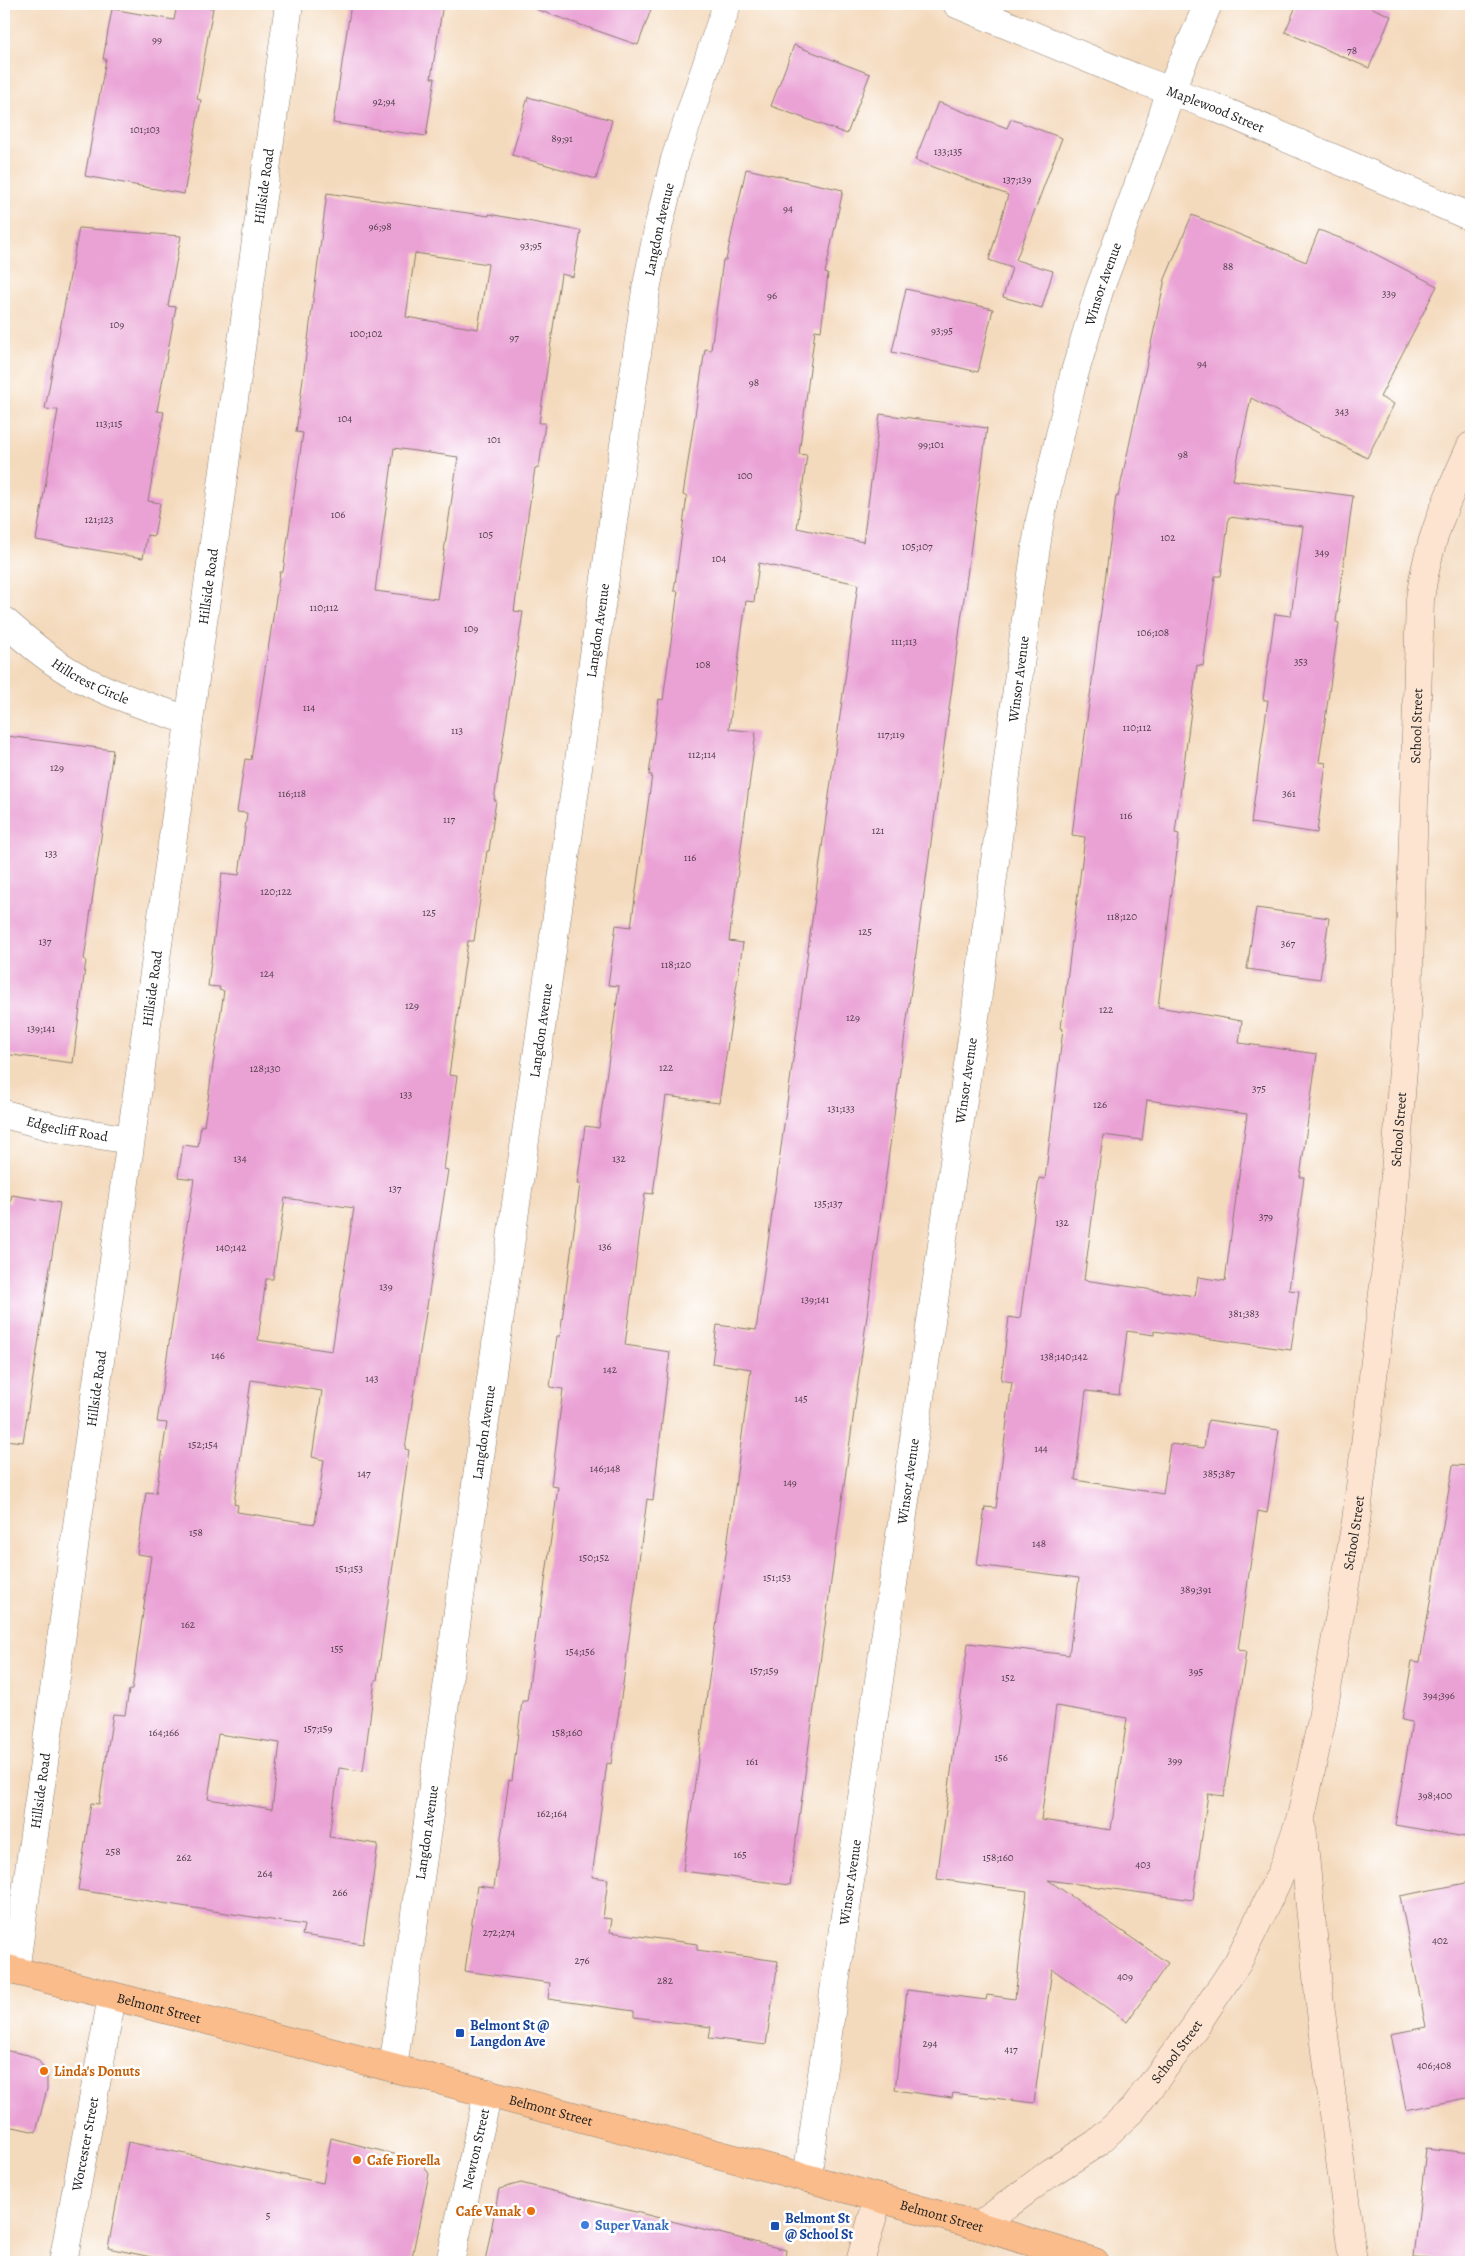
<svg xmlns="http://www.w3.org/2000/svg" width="1475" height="2266" viewBox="0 0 1475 2266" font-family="Alegreya,serif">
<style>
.building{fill:#eaa2d5;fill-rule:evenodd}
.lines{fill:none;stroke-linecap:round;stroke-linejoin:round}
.street-casing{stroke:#887b6c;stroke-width:29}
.secondary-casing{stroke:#887b6c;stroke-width:29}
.primary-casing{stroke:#887b6c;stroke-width:29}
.street{stroke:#fff;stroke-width:28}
.secondary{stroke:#fde4d1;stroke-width:28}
.primary{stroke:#fabc8b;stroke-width:28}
.transit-dot{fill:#1a4fb4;stroke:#fff;stroke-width:2}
.food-dot{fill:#e8710a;stroke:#fff;stroke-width:2}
.shop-dot{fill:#3f7fe0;stroke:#fff;stroke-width:2}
.labels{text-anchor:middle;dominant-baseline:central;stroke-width:5;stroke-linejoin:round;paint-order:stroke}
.number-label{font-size:11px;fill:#503e4a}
.street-label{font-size:14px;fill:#1c1c1c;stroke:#fff}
.transit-label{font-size:14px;font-weight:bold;fill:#164399;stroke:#fff;text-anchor:start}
.food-label{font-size:14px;font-weight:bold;fill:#c56008;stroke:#fff;text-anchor:start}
.shop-label{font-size:14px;font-weight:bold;fill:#366cbe;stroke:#fff;text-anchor:start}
</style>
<rect width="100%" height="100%" fill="#fff"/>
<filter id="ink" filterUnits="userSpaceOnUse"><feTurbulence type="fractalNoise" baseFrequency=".02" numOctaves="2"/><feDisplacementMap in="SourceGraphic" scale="10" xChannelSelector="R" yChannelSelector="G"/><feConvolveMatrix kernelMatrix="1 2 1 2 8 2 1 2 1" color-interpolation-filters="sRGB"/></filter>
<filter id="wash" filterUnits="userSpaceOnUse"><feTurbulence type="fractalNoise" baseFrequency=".0096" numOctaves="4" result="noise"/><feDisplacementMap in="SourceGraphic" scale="20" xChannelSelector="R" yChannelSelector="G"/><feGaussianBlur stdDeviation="1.12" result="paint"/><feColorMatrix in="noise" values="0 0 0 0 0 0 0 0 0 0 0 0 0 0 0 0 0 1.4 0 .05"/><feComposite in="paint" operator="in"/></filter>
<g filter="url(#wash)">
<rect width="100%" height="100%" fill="#f4dabd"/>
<g id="blocks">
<path class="building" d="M177,4L213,8L197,99L201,100L184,194L85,176L106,59H103L112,9L174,20Z
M351,4H443L431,78H435L426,136L333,123Z
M536,4H653L638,45L535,9Z
M1297,4H1363L1391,16L1369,68L1285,32Z
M794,45L870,74L847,134L771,106Z
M528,97L612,120L596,179L512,155Z
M938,102L1007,128L1011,119L1062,138L1016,260L1053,271L1042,308L1003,297L1012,268L989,260L1008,195L915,160Z
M746,169L843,190L825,273L828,274L821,331L815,330L799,454L807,455L797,528L863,542L880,414L987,428L790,1885L683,1871L751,1369L712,1363L717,1325L756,1330L858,584L759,563L754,602L746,601L729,729L756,732L729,941L743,943L719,1103L666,1096L653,1194L645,1193L625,1345L670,1352L653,1500L647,1499L623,1684L611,1764L607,1763L592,1877L608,1879L603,1918L612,1919L610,1932L697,1944V1950L778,1961L766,2045L709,2038L711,2027L634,2017V2011L548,1999L550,1983L465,1971L477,1886L494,1888L509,1780L512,1781L522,1701H527L538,1618H540L558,1487L551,1486L563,1389L550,1387L557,1336H560L580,1184H577L585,1126L599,1128L619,986L608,985L616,925L631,927L652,775H649L659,699L663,700L678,591H674L687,496L683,495L705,349L711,350L723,260H726Z
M327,193L489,216V214L581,231L573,277L561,274L539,423H545L539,468H535L514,611L523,612L494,800H496L489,851H487L474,941H468L449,1075L457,1076L444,1169L448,1170L405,1449L409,1450L377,1680H375L363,1771L339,1768L329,1837L378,1844L363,1944L302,1935L304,1925L78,1890L91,1803L99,1804L113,1714L125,1715L129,1690H132L151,1556L137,1554L146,1492L156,1493L167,1423L157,1422L194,1179L178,1177L183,1145L198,1147L201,1125L204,1126L224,991L219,990L220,987L208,986L222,873L239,875L247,813L237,812L245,759L251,760L280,572H283L303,433L296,432ZM415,253L488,264L478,329L406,317ZM394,448L458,457L437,599L375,591ZM285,1198L354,1208L332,1351L258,1340L266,1279H273ZM251,1380L322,1391L312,1457L324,1460L315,1524L237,1512L238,1505L234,1504ZM218,1734L280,1743L272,1809L208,1799Z
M1192,215L1306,262L1319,230L1358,245L1437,286L1380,397L1394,404L1367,458L1251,398L1233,480L1353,496L1336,622L1339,623L1319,762L1326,763L1317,833L1251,823L1268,700H1263L1275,614L1291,616L1303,526L1229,517L1221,576H1215L1203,666L1197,665L1175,833L1179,834L1158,1007L1242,1021L1239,1043L1317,1054L1300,1177H1304L1289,1290L1299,1291L1291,1350L1154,1331V1335L1127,1331L1119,1395L1086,1391L1075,1480L1163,1494L1170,1444L1204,1448L1208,1420L1279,1430L1267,1513L1258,1511L1238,1650L1246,1651L1224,1796L1208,1794L1193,1900L1048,1880L1168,1963L1127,2022L1052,1969L1034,2103L953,2093L952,2098L895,2090L907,1990L986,2000L987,1995L1015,1999L1027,1891L937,1879L968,1643L1069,1655L1079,1578L977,1565L985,1507L996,1508L1012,1382L1001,1380L1009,1317L1020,1319L1039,1178L1045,1179L1063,1029L1061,1028L1085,837L1072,835L1116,496L1118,497L1165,279ZM1147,1100L1247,1114L1225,1281L1198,1277L1195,1296L1084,1280L1103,1135L1142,1140ZM1056,1706L1127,1718L1111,1830L1041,1820Z
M79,228L181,236L168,306L176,307L157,411L164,412L148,501L160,503L154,536L147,535L143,558L36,540L58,410L45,409Z
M906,289L993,309L978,372L892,352Z
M7,736L113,750L84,960H86L73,1063L4,1054V763Z
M1256,908L1329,918L1320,979L1247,969Z
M12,1195L60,1203L23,1442L4,1440V1202L10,1203Z
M1453,1465L1471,1466V1838L1395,1825L1412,1722L1402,1720L1412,1661L1420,1662Z
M1471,1882V2097L1406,2110L1391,2034L1426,2027L1400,1896Z
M4,2050L28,2055L38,2060L47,2073V2089L36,2132L4,2125Z
M331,2138L421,2161L429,2174L411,2262H175L108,2248L128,2142L323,2183Z
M1426,2148L1471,2153V2262L1414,2258Z
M521,2183L786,2250L784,2262H485L499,2189Z"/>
</g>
</g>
<g filter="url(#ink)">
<use href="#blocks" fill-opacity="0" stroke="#887b6c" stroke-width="1"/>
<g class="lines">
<defs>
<g id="street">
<path id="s1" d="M957,4L1133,77L1214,107L1471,217"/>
<path id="s2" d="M4,621C29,643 55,665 84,680C118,697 153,709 189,720"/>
<path id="s3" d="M4,1114L56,1128L130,1140"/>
<path id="s4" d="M15,1971L289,4"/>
<path id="s5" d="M393,2068L646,290L659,224L675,159L727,4"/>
<path id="s6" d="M807,2178L976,1010L1029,595L1040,520L1074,375L1099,291L1155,140L1170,92L1208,4"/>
<path id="s7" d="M63,2262L112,1997"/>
<path id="s8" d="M450,2262L488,2093"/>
</g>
<g id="secondary">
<path d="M1302,1826L1319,1996L1353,2262"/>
<path id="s9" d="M979,2226L1050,2173L1097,2143L1133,2109L1192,2031L1238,1962L1282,1871L1301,1817L1321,1724L1356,1521L1391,1225L1408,1004L1420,599C1428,540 1447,499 1471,446"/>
<path d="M860,2262L878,2198"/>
</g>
<g id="primary">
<path id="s10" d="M4,1968L393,2068L807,2178L979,2226L1095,2262"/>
</g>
</defs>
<use href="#street" class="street-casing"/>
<use href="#secondary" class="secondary-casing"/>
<use href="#primary" class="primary-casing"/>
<use href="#street" class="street"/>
<use href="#secondary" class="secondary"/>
<use href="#primary" class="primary"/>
</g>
</g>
<g class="transit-dot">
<rect x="455" y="2028" width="10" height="10" rx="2.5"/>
<rect x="770" y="2221" width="10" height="10" rx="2.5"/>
</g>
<g class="food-dot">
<circle cx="44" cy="2071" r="5"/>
<circle cx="357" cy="2160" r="5"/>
<circle cx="531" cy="2211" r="5"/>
</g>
<circle class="shop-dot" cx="585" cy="2225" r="5"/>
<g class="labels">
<g class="number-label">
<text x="157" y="39">99</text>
<text x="1352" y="50">78</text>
<text x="384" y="101">92;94</text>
<text x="145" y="129">101;103</text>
<text x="562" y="138">89;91</text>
<text x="948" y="151">133;135</text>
<text x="1017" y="179">137;139</text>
<text x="788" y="208">94</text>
<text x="380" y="226">96;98</text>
<text x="531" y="245">93;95</text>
<text x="1228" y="266">88</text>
<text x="1389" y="293">339</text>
<text x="772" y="295">96</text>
<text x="117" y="324">109</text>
<text x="942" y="330">93;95</text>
<text x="366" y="333">100;102</text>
<text x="514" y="337">97</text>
<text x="1202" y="363">94</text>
<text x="754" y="382">98</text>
<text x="1342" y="411">343</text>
<text x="345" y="418">104</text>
<text x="109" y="423">113;115</text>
<text x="494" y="439">101</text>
<text x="931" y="444">99;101</text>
<text x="1183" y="454">98</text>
<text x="745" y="475">100</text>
<text x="338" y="514">106</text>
<text x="99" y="519">121;123</text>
<text x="486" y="534">105</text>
<text x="1168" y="537">102</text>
<text x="917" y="546">105;107</text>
<text x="1322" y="552">349</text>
<text x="719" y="558">104</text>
<text x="324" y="607">110;112</text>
<text x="471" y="628">109</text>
<text x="1153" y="632">106;108</text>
<text x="904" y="641">111;113</text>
<text x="1301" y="661">353</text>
<text x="703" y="664">108</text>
<text x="309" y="707">114</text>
<text x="1137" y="727">110;112</text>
<text x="457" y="730">113</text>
<text x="891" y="734">117;119</text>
<text x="702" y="754">112;114</text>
<text x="57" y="767">129</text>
<text x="292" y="793">116;118</text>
<text x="1289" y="793">361</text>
<text x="1126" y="815">116</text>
<text x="449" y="819">117</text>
<text x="878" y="830">121</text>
<text x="51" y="853">133</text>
<text x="690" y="857">116</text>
<text x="276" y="891">120;122</text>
<text x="429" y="912">125</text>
<text x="1122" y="916">118;120</text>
<text x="865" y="931">125</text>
<text x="45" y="941">137</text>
<text x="1288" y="943">367</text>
<text x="676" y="964">118;120</text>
<text x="267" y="973">124</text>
<text x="412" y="1005">129</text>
<text x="1106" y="1009">122</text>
<text x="853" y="1017">129</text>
<text x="41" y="1028">139;141</text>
<text x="666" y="1067">122</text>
<text x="265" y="1068">128;130</text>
<text x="1259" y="1088">375</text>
<text x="406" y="1094">133</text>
<text x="1100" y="1104">126</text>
<text x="841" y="1108">131;133</text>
<text x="240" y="1158">134</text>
<text x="619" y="1158">132</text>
<text x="395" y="1188">137</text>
<text x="828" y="1203">135;137</text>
<text x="1266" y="1216">379</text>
<text x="1062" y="1222">132</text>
<text x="605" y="1246">136</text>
<text x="231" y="1247">140;142</text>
<text x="386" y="1286">139</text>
<text x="815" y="1299">139;141</text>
<text x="1244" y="1313">381;383</text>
<text x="218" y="1355">146</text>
<text x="1064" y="1356">138;140;142</text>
<text x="610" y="1369">142</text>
<text x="372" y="1378">143</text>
<text x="801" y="1398">145</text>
<text x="203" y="1444">152;154</text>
<text x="1041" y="1448">144</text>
<text x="605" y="1468">146;148</text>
<text x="364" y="1473">147</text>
<text x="1219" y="1473">385;387</text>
<text x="790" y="1482">149</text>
<text x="196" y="1532">158</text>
<text x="1039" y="1543">148</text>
<text x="594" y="1557">150;152</text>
<text x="349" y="1568">151;153</text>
<text x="777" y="1577">151;153</text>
<text x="1196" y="1589">389;391</text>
<text x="188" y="1624">162</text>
<text x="337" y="1648">155</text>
<text x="580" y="1651">154;156</text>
<text x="764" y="1670">157;159</text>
<text x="1196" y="1671">395</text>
<text x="1008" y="1677">152</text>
<text x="1439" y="1695">394;396</text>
<text x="318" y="1728">157;159</text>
<text x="164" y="1732">164;166</text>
<text x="567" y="1732">158;160</text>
<text x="1001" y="1757">156</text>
<text x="1175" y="1760">399</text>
<text x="752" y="1761">161</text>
<text x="1435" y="1795">398;400</text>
<text x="552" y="1813">162;164</text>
<text x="113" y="1851">258</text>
<text x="740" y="1854">165</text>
<text x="184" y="1857">262</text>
<text x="998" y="1857">158;160</text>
<text x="1143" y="1864">403</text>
<text x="265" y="1873">264</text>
<text x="340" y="1892">266</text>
<text x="499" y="1932">272;274</text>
<text x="1440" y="1940">402</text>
<text x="582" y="1960">276</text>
<text x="1125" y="1976">409</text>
<text x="665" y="1980">282</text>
<text x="930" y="2043">294</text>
<text x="1011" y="2049">417</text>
<text x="1434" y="2065">406;408</text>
<text x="268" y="2215">5</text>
</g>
<g class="street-label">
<text stroke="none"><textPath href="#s1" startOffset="279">Maplewood Street</textPath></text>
<text stroke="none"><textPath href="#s4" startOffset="1802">Hillside Road</textPath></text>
<text stroke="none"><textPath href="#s5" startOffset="1858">Langdon Avenue</textPath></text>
<text stroke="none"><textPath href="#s6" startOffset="1919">Winsor Avenue</textPath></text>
<text stroke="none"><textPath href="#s4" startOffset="1398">Hillside Road</textPath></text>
<text stroke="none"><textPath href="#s5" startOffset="1452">Langdon Avenue</textPath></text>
<text stroke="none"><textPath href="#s6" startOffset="1514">Winsor Avenue</textPath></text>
<text stroke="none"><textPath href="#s2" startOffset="106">Hillcrest Circle</textPath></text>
<text stroke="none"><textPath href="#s9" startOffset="1632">School Street</textPath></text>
<text stroke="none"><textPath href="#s4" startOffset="992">Hillside Road</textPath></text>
<text stroke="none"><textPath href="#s5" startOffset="1048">Langdon Avenue</textPath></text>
<text stroke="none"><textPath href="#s6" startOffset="1109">Winsor Avenue</textPath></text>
<text stroke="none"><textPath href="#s3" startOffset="65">Edgecliff Road</textPath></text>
<text stroke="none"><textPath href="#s9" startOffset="1228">School Street</textPath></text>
<text stroke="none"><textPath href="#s4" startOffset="588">Hillside Road</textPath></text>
<text stroke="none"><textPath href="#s5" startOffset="642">Langdon Avenue</textPath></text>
<text stroke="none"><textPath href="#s6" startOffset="704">Winsor Avenue</textPath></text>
<text stroke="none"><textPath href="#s9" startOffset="822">School Street</textPath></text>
<text stroke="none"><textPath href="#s4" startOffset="182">Hillside Road</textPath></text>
<text stroke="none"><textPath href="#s5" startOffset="238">Langdon Avenue</textPath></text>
<text stroke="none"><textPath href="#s6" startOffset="299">Winsor Avenue</textPath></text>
<text stroke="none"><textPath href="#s10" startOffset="160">Belmont Street</textPath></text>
<text stroke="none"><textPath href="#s9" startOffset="266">School Street</textPath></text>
<text stroke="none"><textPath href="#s10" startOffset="565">Belmont Street</textPath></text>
<text stroke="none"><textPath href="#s7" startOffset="120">Worcester Street</textPath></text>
<text stroke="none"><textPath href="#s8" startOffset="116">Newton Street</textPath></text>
<text stroke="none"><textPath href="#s10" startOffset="970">Belmont Street</textPath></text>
</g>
<g class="transit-label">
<text x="470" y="2025">Belmont St @<tspan x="470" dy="16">Langdon Ave</tspan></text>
<text x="785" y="2218">Belmont St<tspan x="785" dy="16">@ School St</tspan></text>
</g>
<g class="food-label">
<text x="54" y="2071">Linda's Donuts</text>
<text x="367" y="2160">Cafe Fiorella</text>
<text x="521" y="2211" text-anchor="end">Cafe Vanak</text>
</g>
<g class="shop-label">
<text x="595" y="2225">Super Vanak</text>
</g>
</g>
<rect width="1475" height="2266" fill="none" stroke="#fff" stroke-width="20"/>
</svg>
